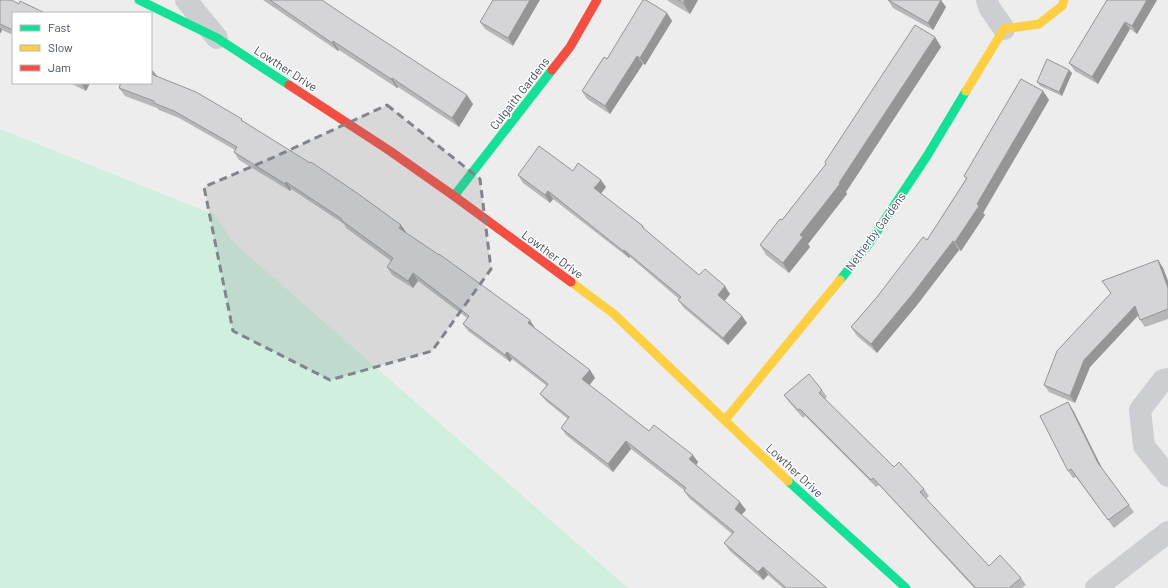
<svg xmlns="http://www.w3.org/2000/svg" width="1168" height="588" viewBox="0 0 1168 588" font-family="Barlow,sans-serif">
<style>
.green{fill:#d0efdf}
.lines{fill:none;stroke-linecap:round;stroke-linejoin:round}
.street{stroke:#ccced1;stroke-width:22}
.fast{stroke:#16e098;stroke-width:9}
.slow{stroke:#ffcf43;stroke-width:9}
.jam{stroke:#f24e42;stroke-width:9}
.wall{fill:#b7b7b9}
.shaded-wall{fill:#959596}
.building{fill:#d5d5d7;stroke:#959596}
.marked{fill:#80858d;fill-opacity:0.2;stroke:#80858d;stroke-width:3;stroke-dasharray:8 5;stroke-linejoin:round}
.labels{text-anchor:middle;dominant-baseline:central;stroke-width:3;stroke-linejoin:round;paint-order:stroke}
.street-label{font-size:12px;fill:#444d5a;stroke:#fff}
</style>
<rect width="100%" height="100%" fill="#eeeded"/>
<path class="green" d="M0,129L215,215L233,242L628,588H0Z"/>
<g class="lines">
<path class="street" d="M186,0L217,38
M987,0L989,7L1004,29
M1168,379L1163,380L1140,410L1144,446L1168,476
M1096,588L1168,532"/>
<path class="fast" d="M139,0L217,38L289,85
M454,196L552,70
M840,280L868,245L927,156L966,91
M788,481L906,588"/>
<path class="slow" d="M966,91L1004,29L1039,24L1062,6L1064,0
M571,282L614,314L788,481
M725,420L840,280"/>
<path class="jam" d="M552,70L570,47L597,0
M289,85L390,151L454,196L571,282"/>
</g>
<path class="wall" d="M0,0L13,13V35L2,30L1,33H0Z
M263,0H322L473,104L459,127L398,87L397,88L339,50L338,51Z
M493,0L513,46L485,29L480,22Z
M667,0H698L690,14L668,1Z
M888,0L946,7L933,30L893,8Z
M1107,0H1157L1137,34L1130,29L1098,84L1075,71L1069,63Z
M667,13L672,21L645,65L643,64L610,114L587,99L582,91L607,59Z
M935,37L941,47L846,192L847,194L808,244L810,247L789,273L766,255L760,245L782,220L826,164L825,162Z
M152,70L157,77L245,122L406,232V233L535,328L590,370L595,378L589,385L649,431L698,462L696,465L746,510L741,515L827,588H783L768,575L763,580L730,551L724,543L732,534L689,498L684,491V490L631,449L613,472L566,435L561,428L568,419L546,401L540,394L547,386L512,359L510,362L468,331L463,324L467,318L418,281L413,288L392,275L387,267L391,261L346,228L344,224L291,189L290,191L239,160L234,152L235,150L179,118L159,110L157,108L125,96L119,88L120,85L117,83H151Z
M1069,70L1072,73L1062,96L1040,86L1037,82Z
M70,83H90L86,91Z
M1043,91L1049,100L983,213L985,215L961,251L959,250L917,305L877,353L857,336L851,327L927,240L966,179L964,176Z
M518,175L606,187L601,194L643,226L645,230L699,275L730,294L724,301L742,316L747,323L728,345L684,308L678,300L679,299L630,257L629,258L553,199L550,203L523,183Z
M1158,260L1163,268L1168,281V319L1145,327L1140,320L1139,315L1090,367L1075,403L1049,392L1044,385Z
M822,390L827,397L825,399L894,467L924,489L929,496L926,499L989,566L1021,578L1026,585L1022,588H974L879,485L876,487L805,416L803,418L789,402L784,395Z
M1073,410L1102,469L1134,512L1114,528L1076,477L1073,478L1068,471Z"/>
<path class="shaded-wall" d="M530,0H540L513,46L508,38Z
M685,0H698L690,14L683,3Z
M941,0L946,7L933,30L928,23Z
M1147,0H1157L1137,34L1132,26Z
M667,13L672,21L645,65L640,58Z
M1125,22L1130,29L1098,84L1092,77Z
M0,27L2,30L1,33L0,32Z
M935,37L941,47L846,192L847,194L808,244L810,247L789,273L783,263L800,235L839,183Z
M333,41L339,50L338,51L332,43Z
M637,56L643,64L610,114L605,106Z
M152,70L158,77L151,75Z
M1069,70L1072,73L1062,96L1059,92Z
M392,78L398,87L397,88L391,79Z
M81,83H90L86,91Z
M1043,91L1049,100L983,213L985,215L961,251L955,242Z
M467,95L473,104L459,127L452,118Z
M601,180L606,187L599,196L594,188Z
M286,182L291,189L290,191L285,184Z
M548,191L553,199L550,203L545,195Z
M401,225L406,232L404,236L399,228Z
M953,241L959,250L917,305L877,353L871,344Z
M624,250L630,257L629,258L623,251Z
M1158,260L1163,268L1168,281V288Z
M413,273L418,281L413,288L408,281Z
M725,286L730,294L723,303L718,295Z
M1135,306L1140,313L1090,367L1075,403L1070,396L1084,360Z
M742,316L747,323L728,345L723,338Z
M530,320L535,328L528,323Z
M507,352L512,359L510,362L505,355Z
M590,370L595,378L588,387L582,379Z
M1068,402L1073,410L1103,470L1098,463Z
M626,441L631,449L613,472L608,464Z
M693,455L698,462L695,467L689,459Z
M740,502L746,510L740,516L735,509Z
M763,567L768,575L763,580L758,572Z"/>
<path class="building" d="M0,0H11L19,4L20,1L45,13H13V30L0,24Z
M270,0H322L347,17L467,95L452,118L392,78L391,79L333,41L332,43Z
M493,0H530L508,38L480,22Z
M643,0H646L667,13L640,58L637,56L605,106L582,91L604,57L607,59Z
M678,0H685L683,3Z
M888,0H941L928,23Z
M1107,0H1147L1132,26L1125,22L1092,77L1069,63Z
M915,25L935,37L839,183L840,184L800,235L803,237L783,263L760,245L780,219L782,220L826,164L825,162Z
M1047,59L1069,70L1059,92L1037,82Z
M151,74L196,92L242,119L241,120L310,163L311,162L357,193L401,225L399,228L439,255V254L530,320L528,323L590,370L582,379L649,431L654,425L693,455L689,459L740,502L735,509L827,588H786L763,567L758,572L724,543L734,532L684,491L686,488L626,441L608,464L561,428L569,417L540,394L548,384L507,352L505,355L463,324L469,316L413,273L408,281L387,267L393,258L341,220L342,219L286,182L285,184L234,152L237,147L174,111L154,103V101L119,88L121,83H151Z
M1021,79L1043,91L977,204L979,206L955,242L953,241L911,296L871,344L851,327L877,297L923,237L927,240L967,178L964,176Z
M539,146L573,171L578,163L601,180L594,188L643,226L642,227L699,275L705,269L725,286L718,295L742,316L723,338L678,300L681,297L624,250L623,251L548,191L545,195L518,175Z
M1158,260L1168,288V309L1140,320L1135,306L1084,360L1070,396L1044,385L1057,351L1111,293L1102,281Z
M809,374L822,390L819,393L894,467L899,462L924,489L920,492L989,566L1000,555L1021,578L1009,588H976L873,478L871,480L800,409L798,410L784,395Z
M1068,402L1098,463L1129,505L1108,520L1071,469L1068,471L1040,416Z"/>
<path class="marked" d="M387,105L480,179L491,269L432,351L330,380L233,331L204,187L272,158Z"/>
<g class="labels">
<g class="street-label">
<text transform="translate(286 68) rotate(33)">Lowther Drive</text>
<text transform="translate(519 93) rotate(-52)">Culgaith Gardens</text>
<text transform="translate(875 231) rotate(-54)">Netherby Gardens</text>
<text transform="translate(553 254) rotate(36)">Lowther Drive</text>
<text transform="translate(795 470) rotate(43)">Lowther Drive</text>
</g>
</g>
<rect x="12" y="12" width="140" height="72" fill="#ffffff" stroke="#b4b8bd"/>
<rect x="20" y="25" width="20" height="6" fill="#16e098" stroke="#b4b8bd"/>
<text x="48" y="32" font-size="12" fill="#444d5a">Fast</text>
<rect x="20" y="45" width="20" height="6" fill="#ffcf43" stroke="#b4b8bd"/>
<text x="48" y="52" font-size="12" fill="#444d5a">Slow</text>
<rect x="20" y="65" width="20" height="6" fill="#f24e42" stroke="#b4b8bd"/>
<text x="48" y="72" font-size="12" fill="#444d5a">Jam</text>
</svg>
